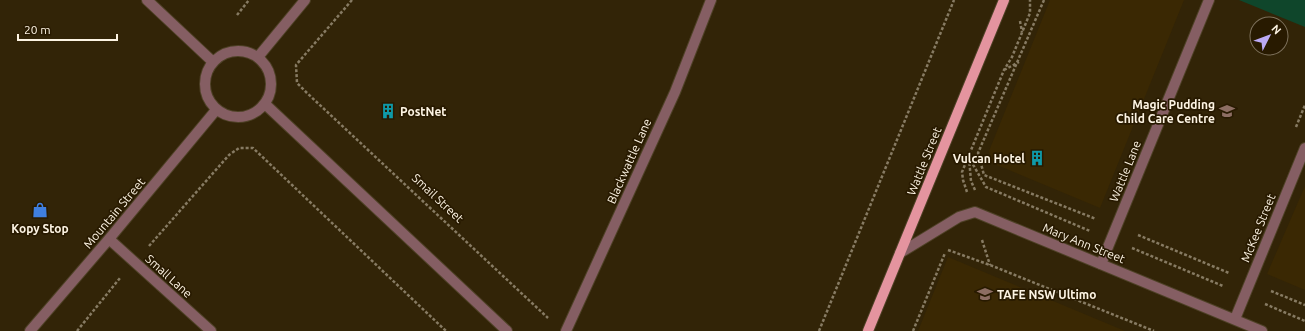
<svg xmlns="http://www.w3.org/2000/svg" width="1305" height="331" viewBox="0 0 1305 331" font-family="Ubuntu,sans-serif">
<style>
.built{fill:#3a2803}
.green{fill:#0f462b}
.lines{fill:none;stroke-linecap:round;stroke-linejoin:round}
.lane-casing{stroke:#4e4126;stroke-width:12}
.street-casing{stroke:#4e4126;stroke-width:12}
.primary-casing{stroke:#4e4126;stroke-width:12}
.path{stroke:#877b63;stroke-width:2.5;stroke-dasharray:3 2;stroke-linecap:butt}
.lane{stroke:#855e63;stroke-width:10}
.street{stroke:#855e63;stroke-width:10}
.primary{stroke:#e4949f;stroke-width:10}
.labels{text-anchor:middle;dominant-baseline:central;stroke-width:3.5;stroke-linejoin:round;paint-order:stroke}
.poi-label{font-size:12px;font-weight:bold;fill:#fdf4e3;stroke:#281a00;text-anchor:end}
.street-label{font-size:12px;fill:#fdf4e3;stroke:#281a00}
</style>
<rect width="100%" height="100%" fill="#322407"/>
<path class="built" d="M1050,0H1184L1100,208L992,163L989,151Z
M1305,186V290L1267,274Z
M948,257L1125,331H918Z"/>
<path class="green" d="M1239,0H1305V27Z"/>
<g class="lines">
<defs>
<path id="lane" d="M1101,264L1209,0"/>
<path id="street" d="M147,0L213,62
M205 84a33 33 0 1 1 66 0a33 33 0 1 1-66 0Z
M258,57L305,0
M265,104L507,331
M109,239L211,331
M900,253L959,217L975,212L1262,331
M1235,319L1305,148
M30,331L109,239L216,110
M566,331L675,92L711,0"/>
<path id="primary" d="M868,331L1004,0"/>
</defs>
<use href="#lane" class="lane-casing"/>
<use href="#street" class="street-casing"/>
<use href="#primary" class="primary-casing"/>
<path class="path" d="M352,0L296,65L297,83L307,93L548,318
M1044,0L978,153L984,175L1096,219
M237,15L249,0
M1020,21L1022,32
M1004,70L1019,62
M1296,127L1305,105
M968,156L986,187L1090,231
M969,158L971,181L975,190
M967,192L963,180L962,172L1004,70L1012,57L1030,13V0
M1138,235L1229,273
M982,240L990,265
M149,246L229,155L239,148H253L446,331
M1132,248L1223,286
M948,250L990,265L1154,331
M1271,291L1305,305
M1265,304L1305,321
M77,331L120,278
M819,331L954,0
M913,331L945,253"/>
<use href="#lane" class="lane"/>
<use href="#street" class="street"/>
<use href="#primary" class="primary"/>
</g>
<defs>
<symbol id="building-bare" viewBox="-9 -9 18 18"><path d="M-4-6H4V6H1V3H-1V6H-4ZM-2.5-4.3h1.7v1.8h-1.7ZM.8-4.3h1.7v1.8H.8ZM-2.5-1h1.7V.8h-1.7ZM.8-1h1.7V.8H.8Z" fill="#0f9aa8" stroke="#281a00" stroke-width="2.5" paint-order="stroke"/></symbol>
<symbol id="school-bare" viewBox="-9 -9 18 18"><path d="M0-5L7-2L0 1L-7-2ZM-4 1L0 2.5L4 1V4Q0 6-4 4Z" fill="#8d6e63" stroke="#281a00" stroke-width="2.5" paint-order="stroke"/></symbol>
<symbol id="shop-bare" viewBox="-9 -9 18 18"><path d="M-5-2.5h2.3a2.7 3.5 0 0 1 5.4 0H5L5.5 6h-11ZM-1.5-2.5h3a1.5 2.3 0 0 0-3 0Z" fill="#3f7fe0" stroke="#281a00" stroke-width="2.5" paint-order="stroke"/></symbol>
<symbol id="university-bare" viewBox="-9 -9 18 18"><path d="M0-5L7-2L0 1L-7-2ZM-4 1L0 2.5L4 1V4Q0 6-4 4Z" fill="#8d6e63" stroke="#281a00" stroke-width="2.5" paint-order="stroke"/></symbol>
</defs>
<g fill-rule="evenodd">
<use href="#building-bare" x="377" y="100" width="22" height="22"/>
<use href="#school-bare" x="1216" y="100" width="22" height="22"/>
<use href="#building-bare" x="1026" y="147" width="22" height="22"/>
<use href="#shop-bare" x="29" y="199" width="22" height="22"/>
<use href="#university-bare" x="974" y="283" width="22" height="22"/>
</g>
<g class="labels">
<g class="poi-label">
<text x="1215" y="104">Magic Pudding<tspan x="1215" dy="14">Child Care Centre</tspan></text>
<text x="400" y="111" text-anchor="start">PostNet</text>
<text x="1025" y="158">Vulcan Hotel</text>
<text x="40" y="228" text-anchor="middle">Kopy Stop</text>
<text x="997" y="294" text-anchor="start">TAFE NSW Ultimo</text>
</g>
<g class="street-label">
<text transform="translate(629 161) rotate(-66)">Blackwattle Lane</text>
<text transform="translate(924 161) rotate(-68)">Wattle Street</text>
<text transform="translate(1125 171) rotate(-68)">Wattle Lane</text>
<text transform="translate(438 198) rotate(43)">Smail Street</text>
<text transform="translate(114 213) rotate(-50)">Mountain Street</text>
<text transform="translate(1258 228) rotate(-68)">McKee Street</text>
<text transform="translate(1084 243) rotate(22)">Mary Ann Street</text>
<text transform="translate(169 276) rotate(42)">Small Lane</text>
</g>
</g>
<g transform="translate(1269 36) rotate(48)"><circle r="19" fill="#281a00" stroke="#7d715b"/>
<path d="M0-3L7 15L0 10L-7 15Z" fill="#bcaaf5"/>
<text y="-6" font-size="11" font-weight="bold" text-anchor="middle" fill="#fdf4e3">N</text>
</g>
<path d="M18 34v6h99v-6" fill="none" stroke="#fdf4e3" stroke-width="2"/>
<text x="24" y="34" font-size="12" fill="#fdf4e3" stroke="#281a00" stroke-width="3" paint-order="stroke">20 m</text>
</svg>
